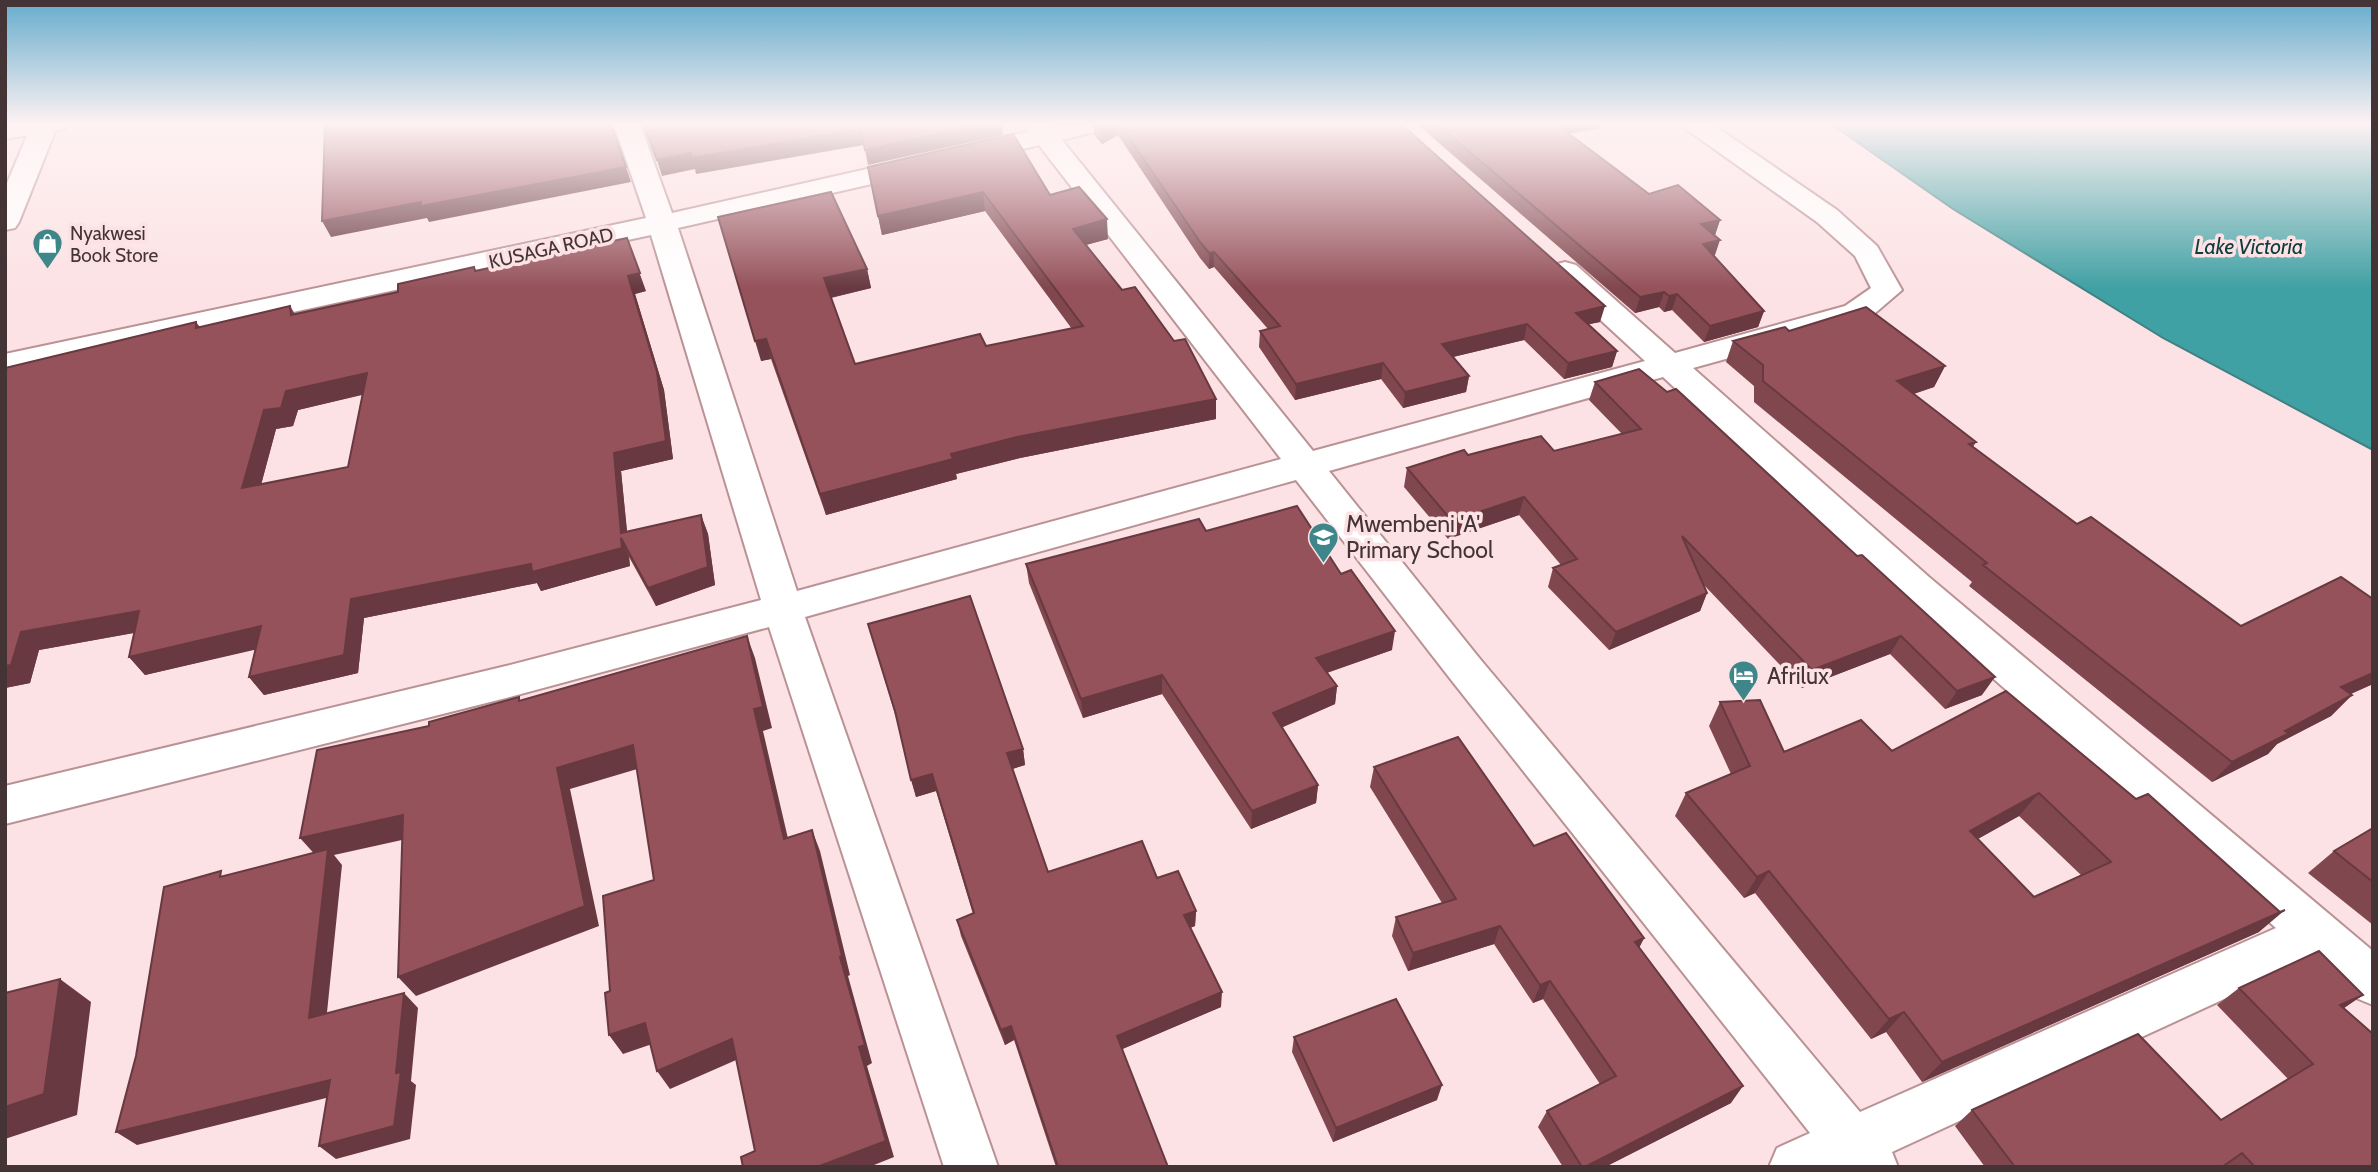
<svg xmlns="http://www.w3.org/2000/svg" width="2378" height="1172" viewBox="0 0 2378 1172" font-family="Cabin,sans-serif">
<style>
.water{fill:#40a1a4;stroke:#428083;stroke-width:2}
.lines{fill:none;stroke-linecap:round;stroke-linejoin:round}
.street-casing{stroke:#ba9295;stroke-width:4}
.secondary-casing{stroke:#ba9295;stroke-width:4}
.street{fill:#fff;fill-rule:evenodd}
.secondary{fill:#fff;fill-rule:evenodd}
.wall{fill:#80474e;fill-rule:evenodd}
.shaded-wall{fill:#683940}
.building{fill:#95525b;stroke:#683940;stroke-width:2;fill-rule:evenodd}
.labels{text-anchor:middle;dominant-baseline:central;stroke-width:7;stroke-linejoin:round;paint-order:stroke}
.far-poi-label{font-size:19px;fill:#453436;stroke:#fce2e4;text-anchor:start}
.far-street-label{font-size:19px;fill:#453436;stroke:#fce2e4}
.far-water-label{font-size:21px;font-style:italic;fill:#0e3b3d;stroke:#fce2e4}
.poi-label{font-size:23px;fill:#453436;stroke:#fce2e4;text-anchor:start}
</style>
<rect width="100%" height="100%" fill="#fce2e4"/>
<path class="water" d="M1831,124H2373V450L2163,338L1953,209Z"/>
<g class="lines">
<defs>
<path id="street" d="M5,124H69L65,129L5,139Z
M614,124H640L672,213L920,157L930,159L933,165L930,171L920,173L678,228L797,591L1281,459L1039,145L1023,149L1014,147L1010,141L1014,135L1029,132L1023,124H1050L1052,127L1109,124L1105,129L1062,140L1313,451L1645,361L1554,277L1550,271L1554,265L1565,262L1576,265L1675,353L1845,306L1871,288L1855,256L1817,222L1686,129L1682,124H1712L1837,210L1877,246L1902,290L1867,320L1693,368L1929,577L2373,951V1005L2356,998L2311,959L1892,1152L1898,1167H1769L1777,1148L1810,1133L1452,681L1296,480L805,617L998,1167H944L769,627L506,698L5,824V786L506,666L761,600L651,235L5,374V354L646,218ZM1663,377L1901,597L2276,928L1860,1112L1480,659L1329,471Z"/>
<path id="secondary" d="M32,124H58L19,222L15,228L5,230V188Z"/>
</defs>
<use href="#street" class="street-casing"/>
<use href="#secondary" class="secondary-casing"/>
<use href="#street" class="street"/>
<use href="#secondary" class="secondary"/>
</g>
<path class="wall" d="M1093,124H1401L1600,322L1588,324L1617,351L1612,367L1564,379L1524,340L1453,357L1469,376L1466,392L1403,408L1381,379L1295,400L1259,347L1260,331L1268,329L1214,267L1209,269L1200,258L1118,135L1102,144L1094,135Z
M1417,124H1600L1599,128L1568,133L1649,194L1720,220L1715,235L1714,255L1764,311L1758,327L1704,342L1672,310L1664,312L1659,307L1635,313Z
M868,167L1050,195L1108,239L1086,245L1122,290L1216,399V419L1020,458L956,474L957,479L826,515L771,359L761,361L831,192L867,269L871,288L831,298L855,364L986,346L1072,329L985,211L882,235Z
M474,267L476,271L646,291L635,294L664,390L673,459L621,471L627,532L701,515L708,534L715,585L656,606L629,557L630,566L541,591L537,583L364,618L358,673L264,695L249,677L255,649L145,675L129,657L134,633L39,650L30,683L5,688V368L196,322L200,327L290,306L295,314L398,292ZM362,395L348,467L261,485L276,429L293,426L298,410Z
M1789,331L1945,366L1934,387L1914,394L1976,442L1973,447L2077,524L2241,626L2373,599V684L2351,694L2352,695L2331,716L2277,744L2268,754L2212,782L1969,586L1972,582L1754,402V386L1726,362L1733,341Z
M1595,382L1982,695L1945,709L1890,654L1802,688L1704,585L1707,593L1700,611L1609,650L1548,587L1553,568L1561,565L1519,515L1448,539L1404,487L1407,468L1468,455L1554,451L1622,434L1589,400Z
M1206,531L1392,650L1327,673L1337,686L1335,704L1282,727L1318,785L1316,803L1251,829L1162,694L1083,718L1029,583L1026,564Z
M868,624L1023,749L1025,765L1012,769L1048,872L1157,878L1196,911L1195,926L1190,928L1221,1007L1122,1049L1168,1167H1056L1014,1040L1005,1045L961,936L957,920L973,914L936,791L916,797L897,721Z
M2006,691L2259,932L1922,1082L1886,1032L1871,1039L1755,893L1744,898L1675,816L1686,793L1731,774L1709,726L1720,702L1784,752L1892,751ZM2019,816L2081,875L2034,897L1978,839Z
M1374,767L1534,846L1644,938L1639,948L1731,1103L1605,1167H1563L1538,1127L1547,1111L1600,1084L1543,999L1533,1003L1494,944L1408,971L1392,936L1396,917L1442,903L1370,787Z
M2373,828V925L2308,873L2334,851Z
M2239,988L2363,995L2344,1008L2373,1167H1985L1955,1126L1972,1110L2221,1120L2288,1079L2217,1005Z
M1294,1037L1437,1100L1333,1142L1292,1052Z"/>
<path class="shaded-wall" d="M980,124H1002L1003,135L868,165L865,150Z
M1110,124H1117L1118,135L1102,144L1101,129Z
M1552,124H1600L1599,128L1550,137Z
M861,129L864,145L696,174L695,169L662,176L657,160L691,153Z
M626,167L631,182L429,222L427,218L331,237L322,221L421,202Z
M983,192L985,211L882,235L878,216Z
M1107,219L1108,239L1074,248L1073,229Z
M1720,220L1715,235L1701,224Z
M627,238L646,291L635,294L664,390L673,459L621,471L629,551L621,533L614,453L628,276Z
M1720,240L1715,255L1698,259L1703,244Z
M1214,252V267L1209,269V253Z
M867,269L871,288L829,298L824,278Z
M1664,292L1659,307L1635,313L1640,297Z
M1677,294L1672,310L1664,312L1669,296Z
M1605,306L1600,322L1572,328L1576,313Z
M1764,311L1758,327L1704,342L1710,326Z
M1527,324L1524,340L1440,360L1442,344Z
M766,339L771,359L761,361L755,341Z
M1617,351L1612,367L1564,379L1568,363Z
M1383,363L1381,379L1295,400L1296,384Z
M1945,366L1934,387L1887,402L1897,381Z
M367,373L377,391L298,410L293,426L276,429L255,507L242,488L264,410L286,391Z
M1469,376L1466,392L1403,408L1405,392Z
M1216,399V419L1020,458L956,474L957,479L826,515L820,494L951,454L1017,437Z
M1524,497L1519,515L1448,539L1452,521Z
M701,515L708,534L715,585L656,606L648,588Z
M621,538L629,557L630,566L541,591L537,583L364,618L358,673L264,695L249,677L351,599Z
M1707,593L1700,611L1609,650L1616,632Z
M139,611L155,629L39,650L30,683L5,688V666L21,632Z
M261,626L275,645L145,675L129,657Z
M1395,631L1392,650L1314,677L1316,658Z
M747,636L755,658L772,728L763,731L793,860L784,839L754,709Z
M1901,636L1890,654L1802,688L1812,670Z
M2373,673V684L2320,707L2341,687Z
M1162,675V694L1083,718L1081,699Z
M1995,677L1982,695L1945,709L1957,691Z
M1337,686L1335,704L1272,732L1273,713Z
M2352,695L2331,716L2277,744L2268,754L2212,782L2232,762L2285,731Z
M633,745L644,767L570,789L599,926L416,996L398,977L557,768Z
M1023,749L1025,765L1009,770L1007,753Z
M932,774L936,791L916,797L911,780Z
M1318,785L1316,803L1251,829L1252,811Z
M2039,793L2019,816L1952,853L1970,831Z
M403,815L420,836L334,855L342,865L325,1032L309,1018L319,859L300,838Z
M812,830L820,851L850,975L848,976L872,1063L867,1066L894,1157L869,1167H817L859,1047Z
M1769,871L1755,893L1744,898L1757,877Z
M2285,910L2259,932L1922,1082L1942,1062Z
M1196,911L1195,926L1184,930V915Z
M1500,926L1494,944L1408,971L1413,953Z
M1644,938L1635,956V942Z
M60,979L91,1002L77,1115L5,1139V1107Z
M1550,981L1543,999L1533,1003L1540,985Z
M1222,992L1221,1007L1118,1051L1117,1036Z
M404,993L418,1008L411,1081L416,1085L410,1139L336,1159L319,1146L396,1073Z
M2363,995L2338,1012L2340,1005Z
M1904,1012L1886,1032L1871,1039L1889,1019Z
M645,1023L658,1042L623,1054L609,1035Z
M1011,1026L1014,1040L1005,1045L1001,1030Z
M732,1039L743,1057L670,1089L657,1071Z
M330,1080L346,1093L137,1145L116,1132Z
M1442,1085L1437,1100L1333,1142L1336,1128Z
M1743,1086L1731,1103L1605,1167H1585Z"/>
<path class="building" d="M325,124H611L626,167L421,206V202L322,221Z
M643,124H980L865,150L861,129L692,158L691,153L657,160Z
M1097,124H1110L1101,129Z
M1120,124H1401L1605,306L1576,313L1617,351L1568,363L1527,324L1442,344L1469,376L1405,392L1383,363L1296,384L1260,331L1280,326L1214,252L1209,253L1200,242Z
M1437,124H1556L1649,194L1678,185L1720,220L1701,224L1720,240L1703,244L1764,311L1710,326L1677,294L1669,296L1664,292L1640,297Z
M1013,134L1050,195L1079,187L1107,219L1073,229L1122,290L1135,287L1174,341L1185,339L1216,399L1017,437L951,454L953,459L820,494L766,339L755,341L718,217L831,192L867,269L824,278L855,364L980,334L986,346L1083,326L983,192L878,216L868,167Z
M627,238L640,273L628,276L657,372L666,441L614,453L621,533L701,515L708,567L648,588L621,538L622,548L532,572L531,564L351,599L344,655L249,677L261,626L129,657L139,611L21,632L11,665L5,666V368L196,322V328L290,306L291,315L398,292V284L474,267L475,271ZM367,373L348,467L242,488L264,410L281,408L286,391Z
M1866,307L1945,366L1897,381L1976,442L1969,444L2077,524L2091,517L2241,626L2341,577L2373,599V673L2341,687L2352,695L2285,731L2289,733L2232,762L1983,565L1987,563L1763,381V365L1733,341L1785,327L1789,331Z
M1639,369L1667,392L1676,389L1857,556L1862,555L1995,677L1957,691L1901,636L1812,670L1682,536L1707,593L1616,632L1553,568L1577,559L1524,497L1452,521L1407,468L1464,450L1468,455L1541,436L1554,451L1641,429L1595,382Z
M1297,506L1341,574L1351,570L1395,631L1316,658L1337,686L1273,713L1318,785L1252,811L1162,675L1081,699L1026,564L1199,519L1206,531Z
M970,596L1023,749L1007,753L1048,872L1142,841L1157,878L1178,871L1196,911L1184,915L1222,992L1117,1036L1168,1167H1058L1011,1026L1001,1030L957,920L974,913L932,774L911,780L895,711L868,624Z
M747,636L763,707L754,709L784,839L812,830L842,956L840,957L865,1045L859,1047L886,1141L817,1167H743L741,1157L755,1151L732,1039L657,1071L645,1023L609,1035L605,993L610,991L603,896L654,880L633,745L557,768L585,906L398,977L403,815L300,838L317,750L429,726V722L519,697V701Z
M2006,691L2136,799L2148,794L2280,912L2285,910L1942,1062L1904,1012L1889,1019L1769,871L1757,877L1686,793L1750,766L1720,702L1760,700L1784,752L1861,720L1892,751ZM2039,793L2111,862L2034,897L1970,831Z
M1458,737L1534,846L1566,833L1644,938L1635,942L1743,1086L1585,1167H1582L1547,1111L1616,1076L1550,981L1540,985L1500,926L1413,953L1396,917L1456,899L1374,767Z
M2373,828V882L2334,851Z
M328,849L309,1018L404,993L396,1073L401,1072L394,1126L319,1146L330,1080L116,1132L136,1056L164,887L221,871L220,877Z
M2319,951L2363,995L2340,1005L2373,1034V1167H2255L2242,1153L2222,1167H2015L1972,1110L2138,1034L2221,1120L2313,1064L2239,988Z
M60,979L44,1094L5,1107V993Z
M1396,999L1442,1085L1336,1128L1294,1037Z"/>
<linearGradient id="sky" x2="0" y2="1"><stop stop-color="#65accd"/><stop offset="0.43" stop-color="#fef2f3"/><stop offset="1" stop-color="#fef2f3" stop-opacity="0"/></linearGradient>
<rect width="2378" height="288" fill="url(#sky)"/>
<defs>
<symbol id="shop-pin" viewBox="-11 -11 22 30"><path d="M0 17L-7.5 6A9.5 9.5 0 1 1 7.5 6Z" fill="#3e8689" stroke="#fce2e4"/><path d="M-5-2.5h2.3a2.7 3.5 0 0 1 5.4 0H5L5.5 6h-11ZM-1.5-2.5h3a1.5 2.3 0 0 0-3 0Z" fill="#fff"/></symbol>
<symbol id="school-pin" viewBox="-11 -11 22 30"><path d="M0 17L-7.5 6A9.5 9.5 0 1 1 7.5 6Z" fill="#3e8689" stroke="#fce2e4"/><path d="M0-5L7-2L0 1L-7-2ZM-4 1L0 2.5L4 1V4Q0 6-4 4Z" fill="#fff"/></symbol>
<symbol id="hotel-pin" viewBox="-11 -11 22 30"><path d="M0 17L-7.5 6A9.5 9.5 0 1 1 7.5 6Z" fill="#3e8689" stroke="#fce2e4"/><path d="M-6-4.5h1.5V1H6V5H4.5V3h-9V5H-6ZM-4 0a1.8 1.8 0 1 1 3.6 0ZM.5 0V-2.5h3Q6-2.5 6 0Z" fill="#fff"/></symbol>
</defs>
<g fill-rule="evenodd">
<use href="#shop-pin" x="30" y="226" width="35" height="47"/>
<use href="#school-pin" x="1306" y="520" width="35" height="47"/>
<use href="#hotel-pin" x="1726" y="658" width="35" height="47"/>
</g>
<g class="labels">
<g class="far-poi-label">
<text x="70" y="233">Nyakwesi<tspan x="70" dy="22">Book Store</tspan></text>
</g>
<g class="far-street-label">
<text transform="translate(551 248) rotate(-13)">KUSAGA ROAD</text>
</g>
<g class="far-water-label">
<text x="2249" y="246">Lake Victoria</text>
</g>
<g class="poi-label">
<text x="1346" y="524">Mwembeni 'A'<tspan x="1346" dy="26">Primary School</tspan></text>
<text x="1767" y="676">Afrilux</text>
</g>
</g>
<rect width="2378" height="1172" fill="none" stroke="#453436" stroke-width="14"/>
</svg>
